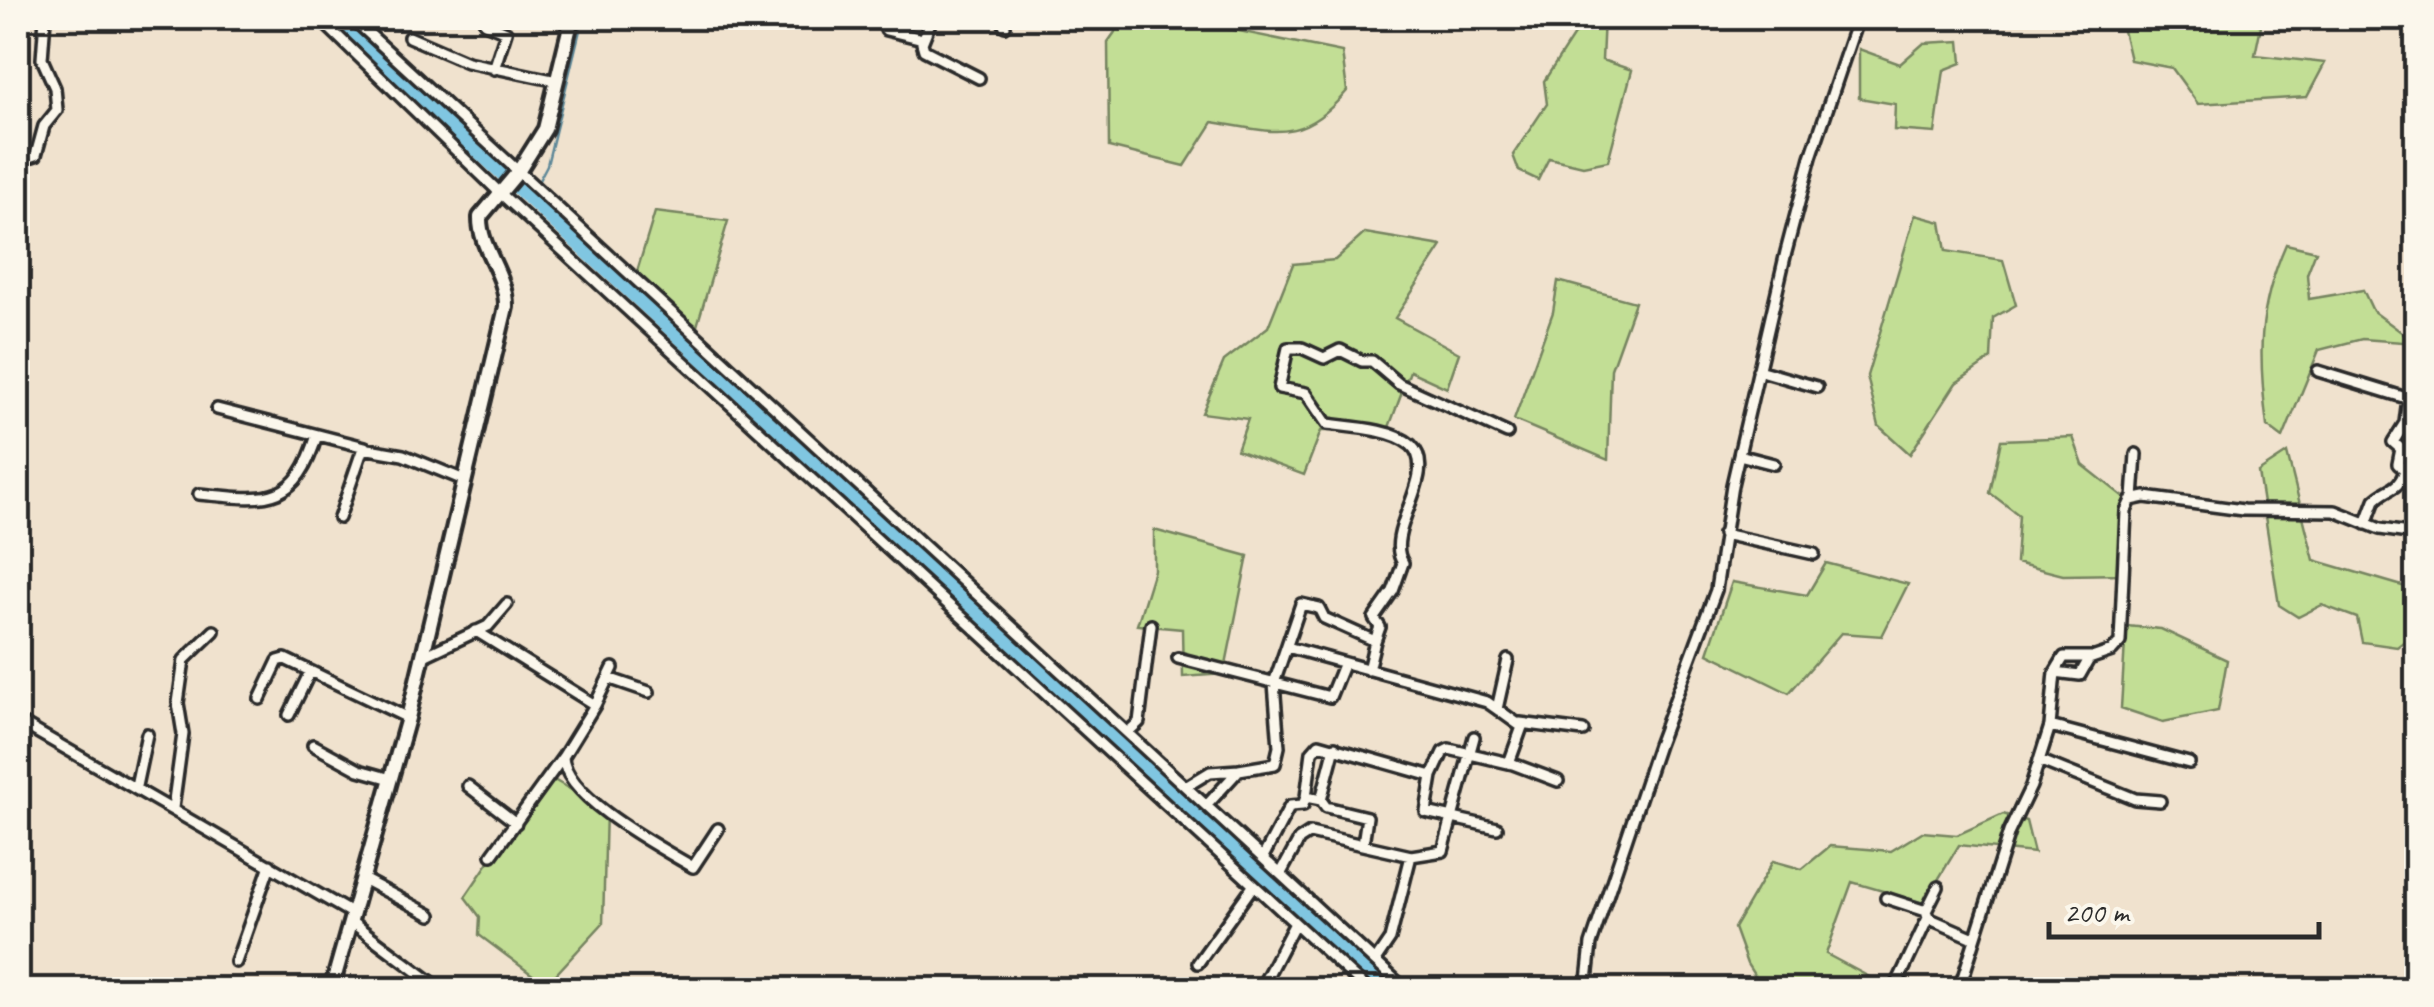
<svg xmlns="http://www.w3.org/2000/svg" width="2434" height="1007" viewBox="0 0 2434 1007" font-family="Caveat,sans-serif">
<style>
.green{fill:#c2de95;stroke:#768460;stroke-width:2.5}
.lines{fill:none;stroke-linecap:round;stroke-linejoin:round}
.stream{stroke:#5e8898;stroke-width:2.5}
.river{stroke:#80c6e1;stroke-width:15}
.minor-casing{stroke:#2b2b2b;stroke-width:16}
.secondary-casing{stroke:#2b2b2b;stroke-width:20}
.minor{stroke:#fbf7ec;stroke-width:9}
.secondary{stroke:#fbf7ec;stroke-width:12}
</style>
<rect width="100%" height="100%" fill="#f0e2ce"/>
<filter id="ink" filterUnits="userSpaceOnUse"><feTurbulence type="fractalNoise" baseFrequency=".01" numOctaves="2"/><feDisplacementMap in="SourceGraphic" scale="20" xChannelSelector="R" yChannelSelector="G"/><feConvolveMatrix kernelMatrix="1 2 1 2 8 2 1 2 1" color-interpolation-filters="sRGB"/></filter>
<g filter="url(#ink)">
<path class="green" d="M1125,18H1175L1342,52L1347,91C1301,145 1274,132 1213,122L1185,166L1109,147L1108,42Z
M1585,18H1604L1602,60L1632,70L1608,161L1583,166L1549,158L1538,180L1519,171L1513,155L1547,104L1544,81Z
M2120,18H2247L2261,26L2255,55L2325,63L2307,97L2198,104L2172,68L2130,60Z
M1960,41L1962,63L1944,70L1935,133L1894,130L1895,104L1859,98V49L1900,64L1924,43Z
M655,212L728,221L697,326L635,278Z
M1915,215L1941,222L1946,251L2003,260L2016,305L1993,318L1991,359L1956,383L1910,454L1879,426L1867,376Z
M1365,233L1442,246L1395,318L1459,353L1447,388L1410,371L1388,430L1321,431L1304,475L1237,450L1248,419L1202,413L1224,361L1268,327L1293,264L1335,260Z
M2286,244L2316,251L2307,274L2309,299L2363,290L2373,311L2416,343L2362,339L2319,350L2283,438L2267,426C2258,356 2257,310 2286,244Z
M1558,281L1635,302L1611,369L1608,460L1514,420L1553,312Z
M2073,437L2083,465L2130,502L2126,574L2063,575L2016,563L2019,515L1990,493L2001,440Z
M2287,453L2314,560L2416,590V632L2397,647L2362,642L2357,618L2322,605L2298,617L2279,605L2258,472Z
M1154,530L1248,556L1224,674L1183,677L1182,629L1137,625L1154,570Z
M1826,563L1908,584L1882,636L1841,633L1789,693L1708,653L1732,582L1807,595Z
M2126,626L2161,629L2227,660L2218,711L2163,722L2121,708Z
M547,776L606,810L603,923L546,985L479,935L480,917L465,897Z
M2003,814L2026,821L2034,853L1959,845L1924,903L1852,882L1826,954L1892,989H1763L1747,964L1734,928L1773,861L1802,869L1830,846L1891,851L1922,832L1957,835Z"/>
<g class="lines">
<path class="stream" d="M537,184L547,165L583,18"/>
<path class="river" d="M335,18L1386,990"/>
<defs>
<path id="minor" d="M319,18L499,192L1368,990
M352,18L1406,990
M932,18L922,43L924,50L979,78
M1001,18L1005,26
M485,23L506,32L494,69
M886,30L923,39
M409,37L467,62L557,81
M18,161L36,155L44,126L57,110L55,88L42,59L45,18
M1758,370L1817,387
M2318,371L2416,401
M217,409L365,447
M1739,455L1774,464
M199,494C265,500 295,508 317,435
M2133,499L2136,454
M339,518L363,448L403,455L464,480
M2366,524L2375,500C2388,487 2399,491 2405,470L2398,464L2401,449L2393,442L2405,423L2408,399
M1723,534L1814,554
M476,631L595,705L613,668
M1287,647L1487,702L1497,709
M422,657L488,626L507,604
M1178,658L1330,697L1343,665
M1508,660L1497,709L1522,727L1509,763
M1368,670L1375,641
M2055,672L2064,657H2092
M608,678L649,692
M260,699L278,661L285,659L408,718
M595,705L563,757C565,798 659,847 693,867L718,829
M289,715L310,672
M18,721L353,914
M1520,723L1583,731
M2050,726L2189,763
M1128,732L1139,722L1151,625
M313,745L359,770L391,779
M2039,760L2135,799L2160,801
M1432,776L1443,752L1449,749L1513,764L1558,781
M136,786L147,734
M468,786L516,823
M1187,786L1210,772L1239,770
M1306,797L1312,752L1319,744L1432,776L1426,812L1497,828
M1321,800L1326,807L1367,817L1363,844
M1207,805L1239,770L1275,764L1279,747L1274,683L1301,604L1319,608L1324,618L1375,641L1380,627L1374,618L1393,591L1403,563C1382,532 1441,473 1411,445C1393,429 1350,427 1327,424L1306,393L1279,388L1288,348H1302L1324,358L1340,350L1362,361H1372L1399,384L1507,433
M173,808L183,734L178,703L184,660L214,631
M492,855L563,757
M1263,857L1290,806L1303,805L1306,797L1321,800L1335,747
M1281,873L1299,840L1310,833L1411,856L1443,851L1474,737
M363,879L431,915
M1938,887L1926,911L1928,918L1974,938
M1886,898L1926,911
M350,921L442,990
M1375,961L1390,939L1411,856
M236,962L270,865
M1198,963L1253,886
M1895,988L1928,918
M1260,990L1294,925
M1586,990L1591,944L1658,745L1716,590L1732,485L1786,252L1811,157L1858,18
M1959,990L2009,832L2031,786L2050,726L2055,672L2080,675L2089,659L2112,651L2120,642L2126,511L2131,500L2145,497L2243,510L2335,511L2380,529L2416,534"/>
<path id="secondary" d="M331,990L408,718L506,307C507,274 479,249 480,217L518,172L545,129L572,18"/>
</defs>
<use href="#minor" class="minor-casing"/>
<use href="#secondary" class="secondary-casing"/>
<use href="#minor" class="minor"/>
<use href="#secondary" class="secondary"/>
</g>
</g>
<rect width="2434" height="1007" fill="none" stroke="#fbf7ec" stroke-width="60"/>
<rect x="30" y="30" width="2374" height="947" fill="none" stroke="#2b2b2b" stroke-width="4" filter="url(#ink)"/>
<path d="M2049 922v15h270v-15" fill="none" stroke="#2b2b2b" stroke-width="5"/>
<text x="2064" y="922" font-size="30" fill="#2b2b2b" stroke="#fbf7ec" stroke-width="8" paint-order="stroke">200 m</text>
</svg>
